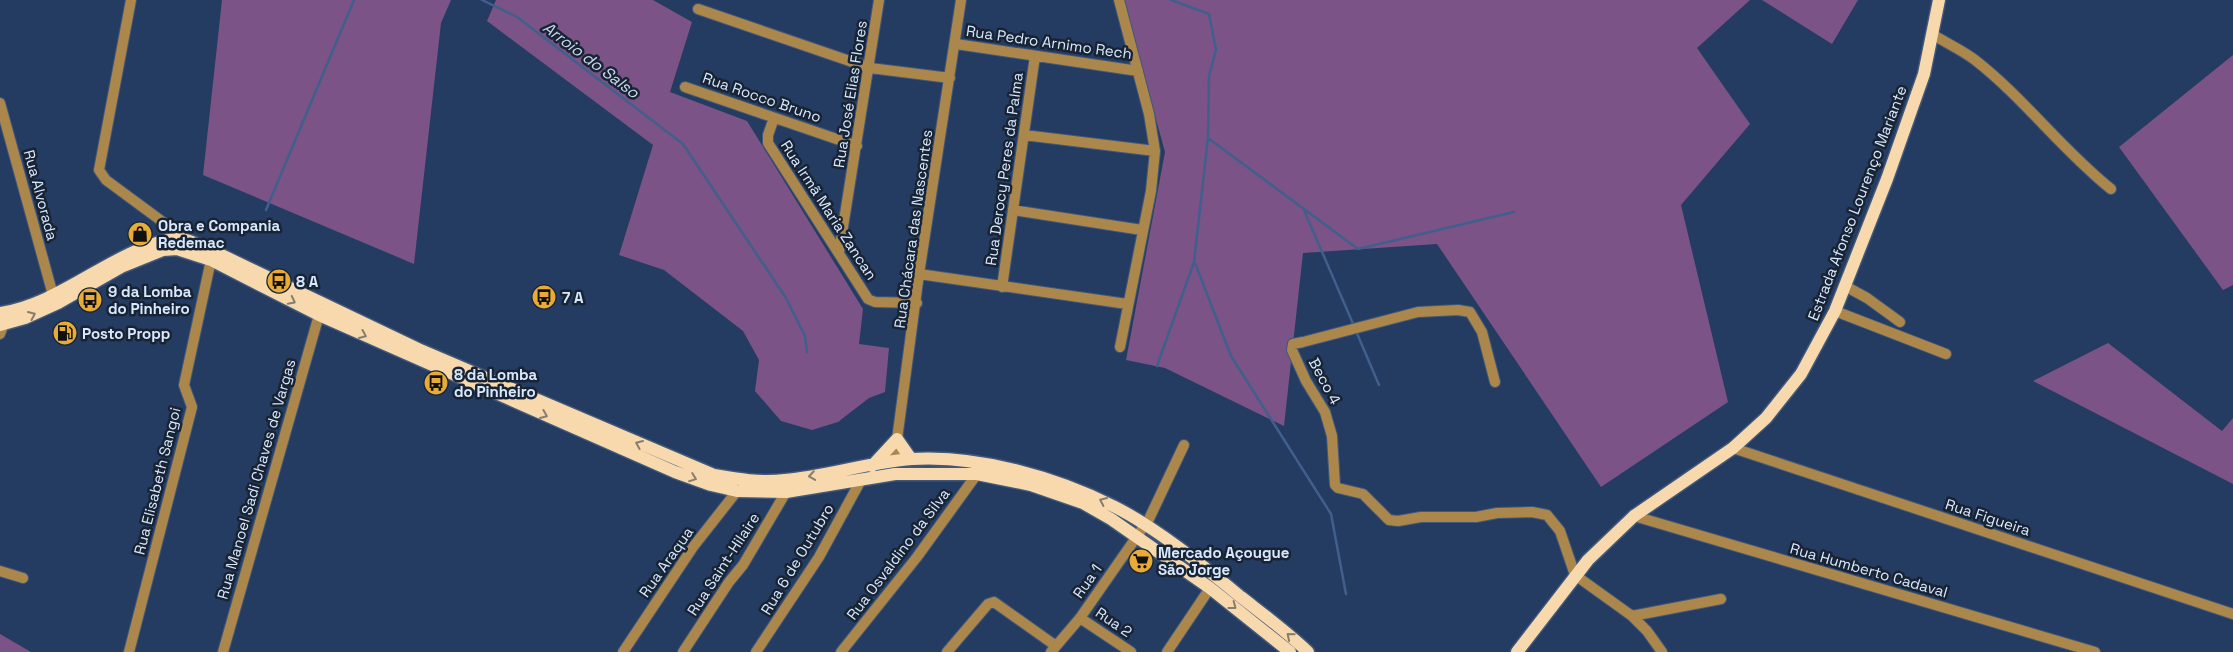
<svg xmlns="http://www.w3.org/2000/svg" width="2233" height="652" viewBox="0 0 2233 652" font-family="'Space Grotesk',sans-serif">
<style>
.green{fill:#7b5386}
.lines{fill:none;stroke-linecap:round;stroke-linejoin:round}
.stream{stroke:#415f8d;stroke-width:2.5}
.minor-casing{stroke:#41587a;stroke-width:12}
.major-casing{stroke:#41587a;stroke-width:15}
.minor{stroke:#ab874c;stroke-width:10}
.major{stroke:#f7d9ad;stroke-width:12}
.oneway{stroke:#887e70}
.labels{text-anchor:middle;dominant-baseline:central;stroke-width:5;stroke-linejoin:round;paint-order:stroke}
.street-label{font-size:15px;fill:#d8e8ff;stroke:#182434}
.poi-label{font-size:15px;font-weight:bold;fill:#d8e8ff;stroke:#182434;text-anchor:start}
.water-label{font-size:16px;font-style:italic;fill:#cbd9ee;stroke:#182434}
</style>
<rect width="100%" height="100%" fill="#243c61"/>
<path class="green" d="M222,0H451L441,23L414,264L203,175Z
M496,0H653L692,22L670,92L747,121L863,309L859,344L889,348L885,392L869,398L838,422L812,430L781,421L755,391L759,360L743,331L664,270L619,255L653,145L487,21Z
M1123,0H1750L1697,48L1750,124L1681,205L1728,402L1601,487L1437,244L1303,253L1284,426L1165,368L1126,360L1165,152Z
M1762,0H1858L1832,44Z
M2233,55V285L2223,290L2119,147Z
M2108,343L2222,431L2233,418V484L2033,381Z
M0,634L31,652H0Z"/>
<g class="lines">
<path class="stream" d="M482,0L517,17L683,144L786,298L805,336L807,352
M1208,138L1358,249L1514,212
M266,210L354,0
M1304,210L1354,326
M1195,263L1231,356L1331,514L1346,594
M1356,331L1379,385
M1157,366L1194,262L1208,138L1209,76L1216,50L1209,14L1171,0"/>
<defs>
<path id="minor" d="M131,0L99,170L106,180L171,228L183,239
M1119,0L1149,114L1155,151L1151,191L1120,347
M698,9L870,68L950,78
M1932,34C1946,43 1962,50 1975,60C2024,98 2062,150 2111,189
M956,44L1138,71
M685,87L857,146
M0,103L53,295
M774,118L768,135V143L868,299L875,302L917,303
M1024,135L1155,151
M1013,210L1142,230
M839,252L879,0
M919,274L1127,304
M1845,286L1867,298L1900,322
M1002,287L1035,56
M1835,311L1946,354
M0,334L6,318
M1495,382L1482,332L1470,312L1458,310L1418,312L1303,342L1293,344L1292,350L1306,381L1325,412L1332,436L1335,485L1338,488L1363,494L1389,520L1398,521L1421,517H1476L1497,513L1532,512L1547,515L1560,531L1575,575L1632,616L1647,631L1662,652
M1733,448L2233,614
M894,462L919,274L961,0
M1634,516L2095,652
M0,571L23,578
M1632,616L1721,599
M1080,618L1131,652
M129,652L192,407L184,385L211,260
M223,652L319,315
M623,652L693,547L737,491
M683,652L729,582L743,565L786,492
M756,652L819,557L861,480
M841,652L917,557L977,474
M947,652L988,604L994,602L1056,646
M1051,652L1080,618L1149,519L1184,445
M1167,652L1210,588"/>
<path id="major" d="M0,313C49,306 92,270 136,251C151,245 165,238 181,239C191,240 203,247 213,251L418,349L714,475C737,479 761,483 785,480C827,476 870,462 912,459C978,455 1056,477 1115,507C1158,529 1203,566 1241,597C1264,615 1287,632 1308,652
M0,325L25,318L58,303L121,267L163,250L177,249L211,260L319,315L675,472L711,485L737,491L786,492L895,474H977L1031,485L1083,503L1111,519L1210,588L1290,652
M872,466L897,439L911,459
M1517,652L1588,560L1634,516L1733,448L1766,418L1801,374L1835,311L1887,179L1924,74L1939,0"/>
</defs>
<use href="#minor" class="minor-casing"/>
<use href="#major" class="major-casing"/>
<use href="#minor" class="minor"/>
<use href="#major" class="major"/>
</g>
<defs><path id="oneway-chevron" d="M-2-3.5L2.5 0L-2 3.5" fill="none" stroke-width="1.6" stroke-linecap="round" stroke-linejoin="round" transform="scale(1.25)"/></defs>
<g class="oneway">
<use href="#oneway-chevron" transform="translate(292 301) rotate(27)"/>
<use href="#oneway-chevron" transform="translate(32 315) rotate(-24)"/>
<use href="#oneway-chevron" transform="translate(363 335) rotate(24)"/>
<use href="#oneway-chevron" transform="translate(544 415) rotate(23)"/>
<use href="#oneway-chevron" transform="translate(639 444) rotate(-157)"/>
<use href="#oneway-chevron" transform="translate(812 476) rotate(171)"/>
<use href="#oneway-chevron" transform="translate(693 478) rotate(21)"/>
<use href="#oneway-chevron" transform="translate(1103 501) rotate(-155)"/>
<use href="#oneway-chevron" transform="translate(1233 606) rotate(37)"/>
<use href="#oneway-chevron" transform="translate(1290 636) rotate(-140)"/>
</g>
<defs>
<symbol id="shop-disc" viewBox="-11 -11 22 22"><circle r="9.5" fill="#e9ab38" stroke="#182434"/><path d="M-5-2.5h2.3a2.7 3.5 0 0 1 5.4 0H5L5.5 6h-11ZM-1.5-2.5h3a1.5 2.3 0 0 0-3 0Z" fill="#111"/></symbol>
<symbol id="bus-disc" viewBox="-11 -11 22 22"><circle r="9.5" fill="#e9ab38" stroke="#182434"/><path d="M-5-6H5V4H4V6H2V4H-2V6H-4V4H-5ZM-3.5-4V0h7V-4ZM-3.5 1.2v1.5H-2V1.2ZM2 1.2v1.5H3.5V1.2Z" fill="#111"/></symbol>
<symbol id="fuel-disc" viewBox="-11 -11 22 22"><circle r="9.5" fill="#e9ab38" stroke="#182434"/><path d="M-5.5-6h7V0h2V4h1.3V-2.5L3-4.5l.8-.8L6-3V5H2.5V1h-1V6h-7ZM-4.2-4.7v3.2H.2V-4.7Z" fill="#111"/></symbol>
<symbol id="supermarket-disc" viewBox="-11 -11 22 22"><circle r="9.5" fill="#e9ab38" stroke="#182434"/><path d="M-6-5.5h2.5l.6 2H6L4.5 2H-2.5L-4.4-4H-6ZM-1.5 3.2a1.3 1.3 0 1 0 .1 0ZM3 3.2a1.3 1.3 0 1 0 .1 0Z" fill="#111"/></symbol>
</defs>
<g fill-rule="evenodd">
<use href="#shop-disc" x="126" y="220" width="28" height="28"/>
<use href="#bus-disc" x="265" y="267" width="28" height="28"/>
<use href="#bus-disc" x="530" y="283" width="28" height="28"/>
<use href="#bus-disc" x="76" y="286" width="28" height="28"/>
<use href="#fuel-disc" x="51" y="319" width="28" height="28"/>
<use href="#bus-disc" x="422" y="369" width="28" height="28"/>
<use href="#supermarket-disc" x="1127" y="547" width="28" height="28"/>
</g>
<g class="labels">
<g class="street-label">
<text transform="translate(1049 42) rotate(8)">Rua Pedro Arnimo Rech</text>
<text transform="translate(850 94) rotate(-81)">Rua José Elias Flores</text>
<text transform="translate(762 97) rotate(19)">Rua Rocco Bruno</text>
<text transform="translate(1004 169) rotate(-82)">Rua Derocy Peres da Palma</text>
<text transform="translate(41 195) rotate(75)">Rua Alvorada</text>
<text transform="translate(1857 203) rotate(-69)">Estrada Afonso Lourenço Mariante</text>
<text transform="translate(829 210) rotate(57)">Rua Irmã Maria Zancan</text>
<text transform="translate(913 229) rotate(-82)">Rua Chácara das Nascentes</text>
<text transform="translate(1325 381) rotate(62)">Beco 4</text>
<text transform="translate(256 479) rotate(-74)">Rua Manoel Sadi Chaves de Vargas</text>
<text transform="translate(157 481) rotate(-76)">Rua Elisabeth Sangoi</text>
<text transform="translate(1988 517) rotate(18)">Rua Figueira</text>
<text transform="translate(898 554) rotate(-53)">Rua Osvaldino da Silva</text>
<text transform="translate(797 559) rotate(-59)">Rua 6 de Outubro</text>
<text transform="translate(666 562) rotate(-55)">Rua Araqua</text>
<text transform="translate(723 564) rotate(-57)">Rua Saint-Hilaire</text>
<text transform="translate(1869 570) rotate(16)">Rua Humberto Cadaval</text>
<text transform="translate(1087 581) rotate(-55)">Rua 1</text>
<text transform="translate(1114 622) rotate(34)">Rua 2</text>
</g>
<g class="poi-label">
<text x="158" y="225">Obra e Compania<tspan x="158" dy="17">Redemac</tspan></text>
<text x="296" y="281">8 A</text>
<text x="108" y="291">9 da Lomba<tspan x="108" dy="17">do Pinheiro</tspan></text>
<text x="562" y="297">7 A</text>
<text x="82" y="333">Posto Propp</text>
<text x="454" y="374">8 da Lomba<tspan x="454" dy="17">do Pinheiro</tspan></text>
<text x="1158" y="552">Mercado Açougue<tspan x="1158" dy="17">São Jorge</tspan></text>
</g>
<g class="water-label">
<text transform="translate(591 60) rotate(37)">Arroio do Salso</text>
</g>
</g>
</svg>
